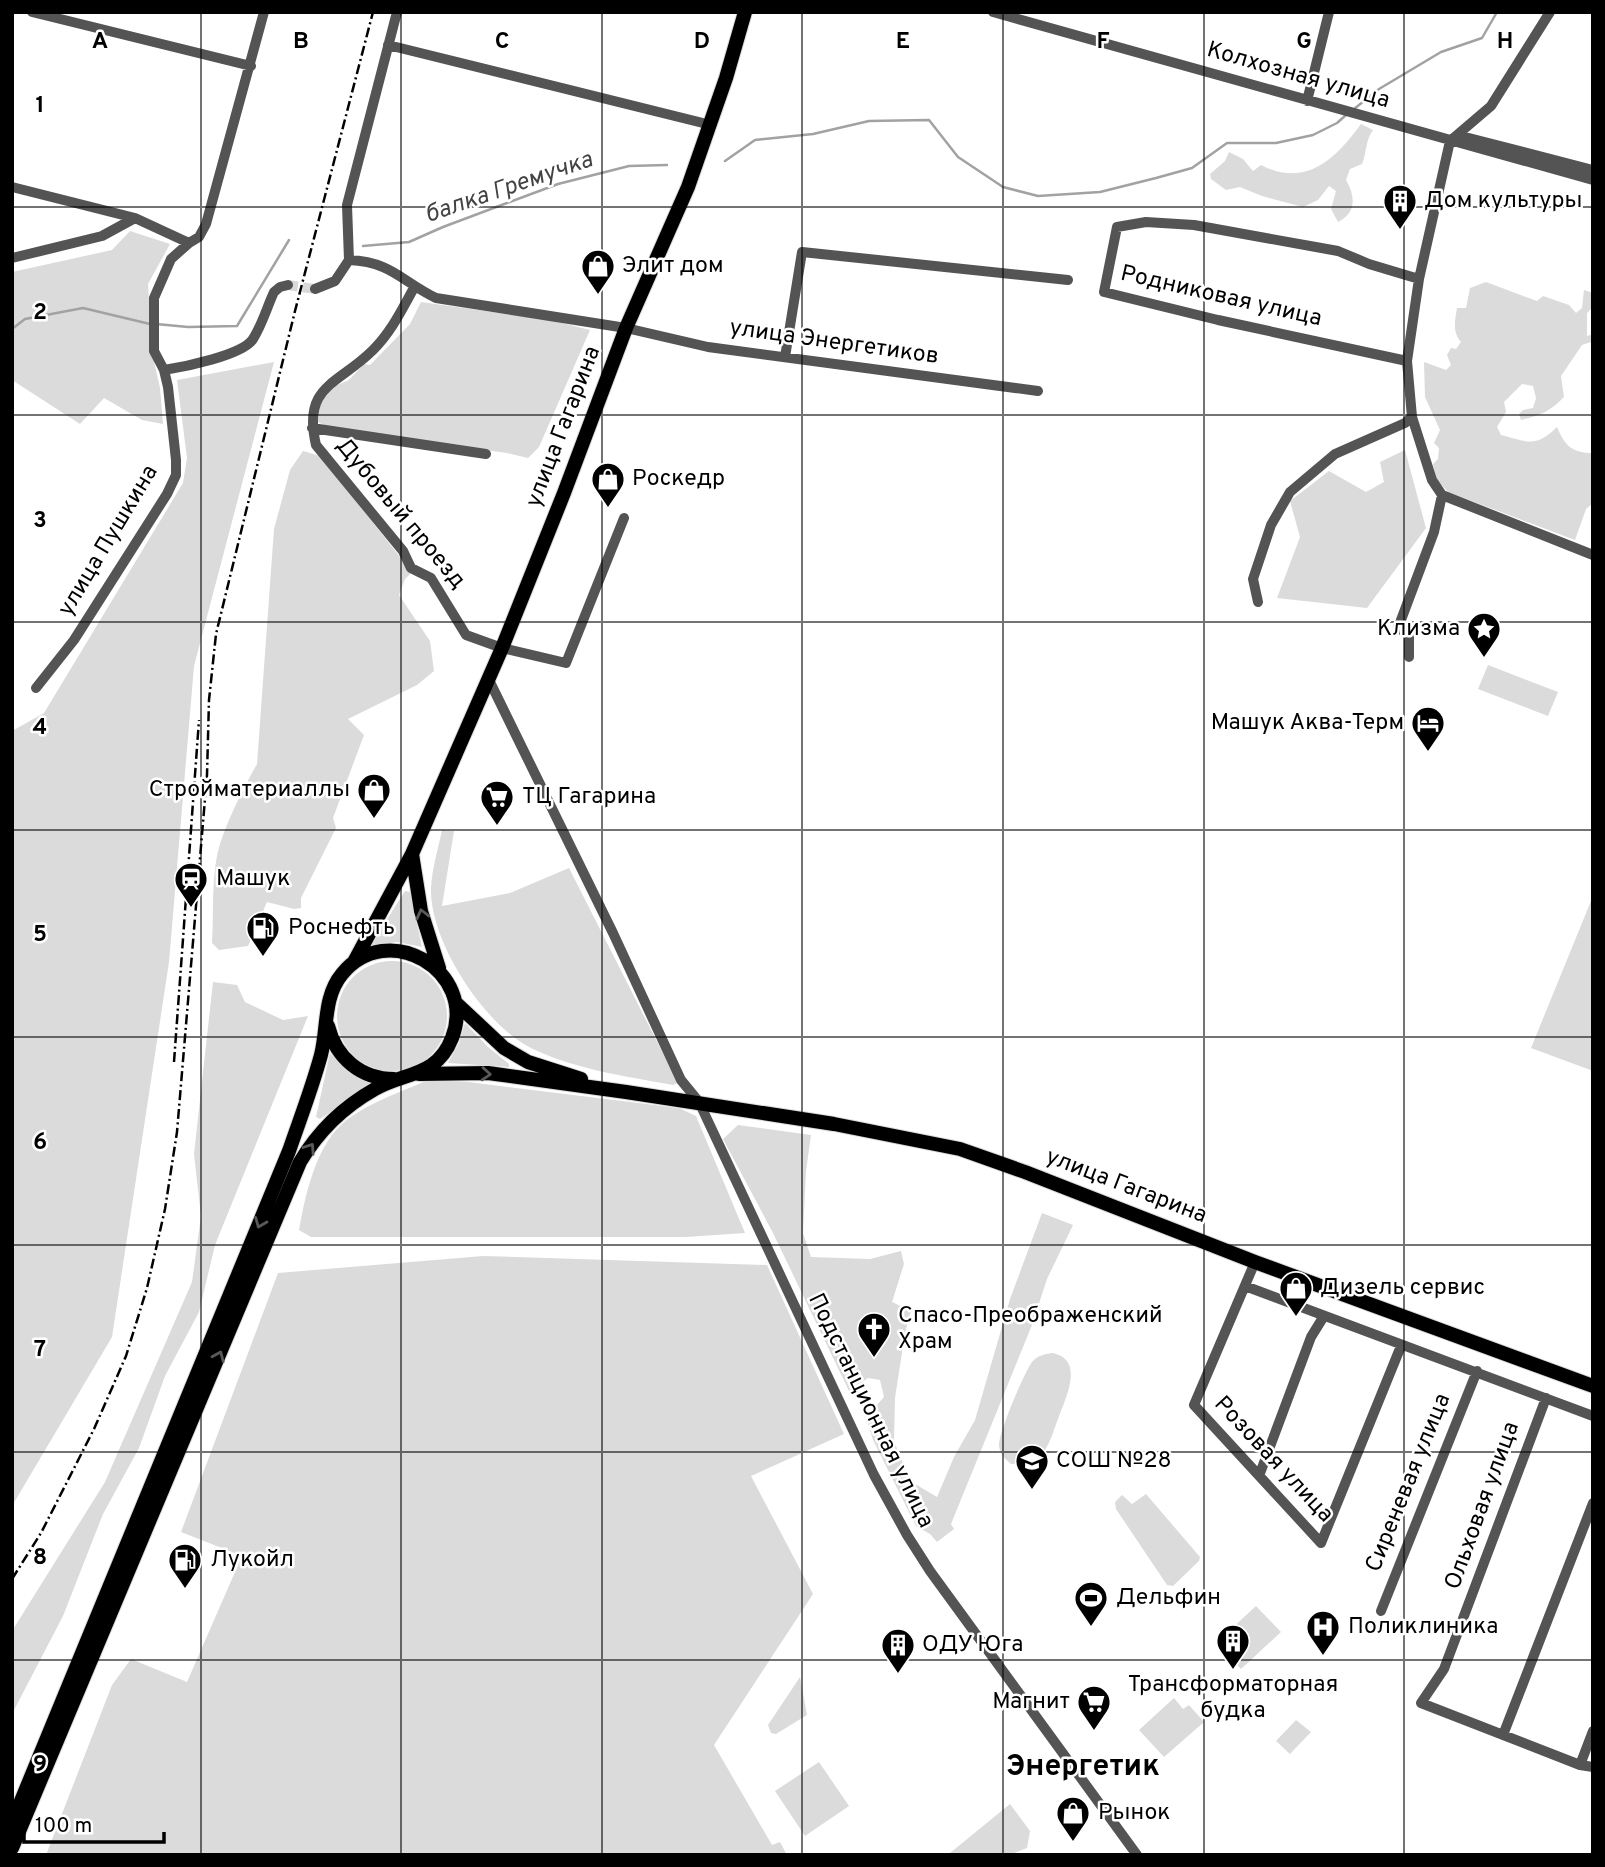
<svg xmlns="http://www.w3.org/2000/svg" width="1605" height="1867" viewBox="0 0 1605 1867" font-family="Overpass,sans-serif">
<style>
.green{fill:#dbdbdb}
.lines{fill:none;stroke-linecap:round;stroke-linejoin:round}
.stream{stroke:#a2a2a2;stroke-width:2.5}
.minor-tunnel{stroke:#d9d9d9;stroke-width:10;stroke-dasharray:10 5;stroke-linecap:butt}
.major-casing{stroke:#dbdbdb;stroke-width:16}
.minor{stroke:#545454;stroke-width:10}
.major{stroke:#000;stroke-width:14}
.rail{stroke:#000;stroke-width:2.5;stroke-dasharray:10 3.5 2 3.5;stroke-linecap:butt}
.oneway{stroke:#595959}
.grid{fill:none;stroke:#000;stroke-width:2;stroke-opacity:0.55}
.labels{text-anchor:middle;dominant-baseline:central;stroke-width:5;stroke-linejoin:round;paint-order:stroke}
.street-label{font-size:23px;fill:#000;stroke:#fff}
.poi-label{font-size:23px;fill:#000;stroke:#fff;text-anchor:start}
.water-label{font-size:24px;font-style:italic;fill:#434343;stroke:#fff}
.district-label{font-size:30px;font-weight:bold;fill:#000;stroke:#fff}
.grid-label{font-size:23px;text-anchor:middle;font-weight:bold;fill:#000;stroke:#fff;stroke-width:5;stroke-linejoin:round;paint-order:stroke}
</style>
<rect width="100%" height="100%" fill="#fff"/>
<path class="green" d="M1361,124L1373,130C1365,141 1367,152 1362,164L1350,169L1346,180C1356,197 1356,213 1338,222L1331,209L1336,191L1329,186L1318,200L1303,207L1262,196L1240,187L1226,190L1211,179L1210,174L1225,161L1229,152L1243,159L1253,171L1261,165C1305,188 1335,160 1361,124Z
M130,231L170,244L148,284L152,353L160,388L163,424L142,420L104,398L80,424L12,380V272L112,250Z
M1486,282L1537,301L1543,296L1569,305L1576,313L1582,308L1584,290L1593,293V307L1587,313V336L1593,334V357L1591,342L1582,345L1561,376L1564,397C1551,411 1539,416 1521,420L1519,414L1523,410L1533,408L1536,398L1533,386L1522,384L1504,402L1506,412L1497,427L1501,435C1528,442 1536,448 1557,427C1565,446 1572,453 1593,453V503L1586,509L1575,540L1448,492L1436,479L1433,464L1438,459L1439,448L1434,443L1440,430L1425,397L1424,362L1446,370L1451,365L1447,355L1451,348L1456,349L1461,342C1452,331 1455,321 1457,308H1466L1470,288Z
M421,302L550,320L590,330L539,447L528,458L507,453L329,428L318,422L320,401L328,389L349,380L364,364L370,365L410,324Z
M274,362L194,666L169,962L112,1337L12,1506V731L44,713L183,483L187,458L177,380Z
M1405,450L1426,528L1367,608L1277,598L1300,537L1290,501L1329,471L1366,492L1384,482L1380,462Z
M303,451L320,456L412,572L405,579L399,595L430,641L434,671L417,685L348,719L364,735L333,818L336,828L301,898V908L294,909L267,902L248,946L219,950L212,943C214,912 211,873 220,844C229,817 243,789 257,764L274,529L290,470Z
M1488,665L1558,692L1548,716L1478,689Z
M442,830L454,831L442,906L510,893L569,868L678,1083L673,1085C624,1076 573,1069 529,1047C483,1023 429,940 431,888C432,869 438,849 442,830Z
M405,891L410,892L422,947L397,942L370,946Z
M1593,896V1071L1531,1048Z
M337 1016a55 55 0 1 1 110 0a55 55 0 1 1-110 0Z
M213,982L237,985L245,1002L283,1020L308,1016L215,1245L199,1312L165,1376L139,1448L103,1514L63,1616L12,1714V1631L105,1482L192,1282L201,1216L194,1154Z
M465,1023L488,1047L509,1064V1067L448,1063L459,1043Z
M330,1053L347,1071L372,1084L320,1119L316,1117Z
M428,1080L468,1082L679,1108L696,1116L745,1233L686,1237H311L299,1230C305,1197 315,1149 341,1125C362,1105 401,1092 428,1080Z
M738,1125L811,1135L806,1171L803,1233L811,1257L870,1259L901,1251L904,1264L892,1302L911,1311L905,1333L895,1398L894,1441L910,1481L937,1497L954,1457L975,1420L1010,1299L1042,1213L1073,1225L1047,1279L1032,1325L951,1524L954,1529L937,1542L930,1534L916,1526L873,1440L866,1417L884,1397L880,1380L868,1378L849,1391L773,1233L723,1139Z
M483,1256L767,1265L844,1434L751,1476L813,1594L714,1745L772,1845L780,1842L787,1855H46L112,1685L131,1659L187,1682L242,1556L181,1532L278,1273Z
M1052,1353C1086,1359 1065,1399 1058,1419C1054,1429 1051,1441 1045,1450C1041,1454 1037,1459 1033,1463L1011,1464C1005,1459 1000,1454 999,1446C998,1434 1024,1373 1032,1362C1037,1356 1044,1354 1052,1353Z
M1146,1494L1200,1557L1199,1561L1173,1586L1167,1585L1116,1509L1115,1502L1122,1495L1132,1504Z
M1256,1606L1281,1632L1241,1669L1216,1643Z
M800,1677L807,1715L776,1734L771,1733L768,1725Z
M1174,1698L1183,1709L1189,1705L1204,1722L1164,1757L1139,1730Z
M1296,1720L1311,1732L1290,1754L1276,1741Z
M819,1762L849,1806L805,1836L775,1791Z
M1010,1804L1030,1831L1027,1848L1009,1855H952L950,1853Z"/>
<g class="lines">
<path class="stream" d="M1354,109L1379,89L1441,52L1482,38L1497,12
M725,161L755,140L813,134L869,121L929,120L958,157L1003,187L1038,196L1100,192L1156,178L1192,168L1227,143H1276L1313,135L1337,123L1346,115
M363,246L409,242L443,227L558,184L629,166L667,165
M156,324L188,327L237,326L289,240
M12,329L25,319L83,308L150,324"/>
<path class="minor-tunnel" d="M288,285L315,289"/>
<defs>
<path id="major" d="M412,854L421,911L439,968
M354,962L412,854L502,648L564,493L626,328L688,187L726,78L745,12
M456,1003L504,1048L528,1062L581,1079
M328,1026C336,1058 361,1079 394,1079
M419,1074L488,1073L626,1092L834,1124L960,1149L1025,1172L1255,1262L1593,1386
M12,1823L289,1151C300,1119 312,1088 321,1055C328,1028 323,997 342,974C387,918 478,971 452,1038C437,1077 405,1072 375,1089C343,1107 319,1130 300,1162L12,1848"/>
</defs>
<use href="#major" class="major-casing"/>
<path class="minor" d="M32,12L251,66
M993,12L1593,180
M388,45L711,125
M1307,101L1329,12
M1455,137H1465L1593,170
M12,187L135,218L189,243
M12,258L102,236L135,218
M349,260C392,262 401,281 436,298L626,328L708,347L1038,391
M415,286C402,309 392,331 373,350C338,385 302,385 316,445L403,551L411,568L431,578L466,635L502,648L566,663L624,518
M315,289L335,281L349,260L347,205L397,12
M785,357L802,252L1068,280
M1407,361L1218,320L1104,292L1117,227L1146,222L1194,225L1338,251L1369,264L1419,279
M164,370C184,367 243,355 253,339C262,325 267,307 274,292L280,287L288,285
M312,428L486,454
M1442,495L1593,555
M1258,602L1253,579L1271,525L1290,492L1335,454L1405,423L1412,417
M1409,657V634L1398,628L1434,532L1442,495L1432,480L1412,417L1407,361L1419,279L1450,141L1491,106L1550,12
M488,678L613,933L681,1080L699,1102L874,1475L907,1535L930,1571L1137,1855
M36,688L74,640L167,494L176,475V460L168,387L164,370L154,351V298L171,259L189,243L199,237L206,224L264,12
M1255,1262L1194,1405L1321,1543L1401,1346
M1245,1286L1593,1416
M1546,1398L1444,1669L1421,1703L1580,1765L1593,1767
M1259,1476L1311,1337L1324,1316
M1381,1611L1477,1371
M1503,1735L1593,1503
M1580,1765L1593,1731"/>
<use href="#major" class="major"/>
<path class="rail" d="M174,1062L199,720
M12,1579L41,1533L94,1429L126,1356L147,1288L165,1209L177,1132L207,775L209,700L216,634L295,311L373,12"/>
</g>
<defs><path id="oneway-chevron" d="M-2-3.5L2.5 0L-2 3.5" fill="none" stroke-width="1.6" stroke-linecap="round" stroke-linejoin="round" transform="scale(1.75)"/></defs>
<g class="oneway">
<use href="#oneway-chevron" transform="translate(422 914) rotate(-104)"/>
<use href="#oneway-chevron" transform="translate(486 1074) rotate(4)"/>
<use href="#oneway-chevron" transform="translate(310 1148) rotate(-56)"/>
<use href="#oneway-chevron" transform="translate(260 1223) rotate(112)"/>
<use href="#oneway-chevron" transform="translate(219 1356) rotate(-67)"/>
</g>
<path class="grid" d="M201,12V1855M401,12V1855M602,12V1855M802,12V1855M1003,12V1855M1204,12V1855M1404,12V1855M12,207H1593M12,415H1593M12,622H1593M12,830H1593M12,1037H1593M12,1245H1593M12,1452H1593M12,1660H1593"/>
<defs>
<symbol id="building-pin" viewBox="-11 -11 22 30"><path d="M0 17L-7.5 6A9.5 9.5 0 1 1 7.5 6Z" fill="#000" stroke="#fff"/><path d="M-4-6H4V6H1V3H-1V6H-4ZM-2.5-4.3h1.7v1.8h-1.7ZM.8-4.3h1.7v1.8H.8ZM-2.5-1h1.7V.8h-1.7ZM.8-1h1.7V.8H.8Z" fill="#fff"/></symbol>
<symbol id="shop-pin" viewBox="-11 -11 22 30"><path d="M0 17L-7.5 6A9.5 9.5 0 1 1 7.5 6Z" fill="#000" stroke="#fff"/><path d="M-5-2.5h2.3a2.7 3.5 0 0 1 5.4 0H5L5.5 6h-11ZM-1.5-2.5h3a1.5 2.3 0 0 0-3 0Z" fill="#fff"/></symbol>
<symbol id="sight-pin" viewBox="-11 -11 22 30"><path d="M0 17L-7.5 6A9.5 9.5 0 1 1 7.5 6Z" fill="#000" stroke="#fff"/><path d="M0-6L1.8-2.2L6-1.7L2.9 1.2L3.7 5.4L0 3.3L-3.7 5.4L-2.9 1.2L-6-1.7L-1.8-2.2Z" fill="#fff"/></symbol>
<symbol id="hotel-pin" viewBox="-11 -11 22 30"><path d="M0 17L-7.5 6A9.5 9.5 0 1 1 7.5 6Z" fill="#000" stroke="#fff"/><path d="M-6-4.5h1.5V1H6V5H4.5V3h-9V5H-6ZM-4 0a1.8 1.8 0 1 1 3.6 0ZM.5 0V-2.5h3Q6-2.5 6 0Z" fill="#fff"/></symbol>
<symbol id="supermarket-pin" viewBox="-11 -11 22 30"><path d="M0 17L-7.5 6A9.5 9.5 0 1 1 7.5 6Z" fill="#000" stroke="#fff"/><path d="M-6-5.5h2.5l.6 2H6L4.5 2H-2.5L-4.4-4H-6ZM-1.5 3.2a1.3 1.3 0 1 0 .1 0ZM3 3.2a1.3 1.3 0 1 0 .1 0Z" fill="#fff"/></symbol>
<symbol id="station-pin" viewBox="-11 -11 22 30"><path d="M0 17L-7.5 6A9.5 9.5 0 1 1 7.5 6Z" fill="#000" stroke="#fff"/><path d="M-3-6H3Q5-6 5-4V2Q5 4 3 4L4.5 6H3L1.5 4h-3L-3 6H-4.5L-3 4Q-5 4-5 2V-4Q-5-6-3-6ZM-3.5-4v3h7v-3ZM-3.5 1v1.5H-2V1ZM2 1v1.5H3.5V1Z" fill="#fff"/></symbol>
<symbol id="fuel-pin" viewBox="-11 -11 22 30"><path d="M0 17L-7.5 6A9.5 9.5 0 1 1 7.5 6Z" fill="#000" stroke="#fff"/><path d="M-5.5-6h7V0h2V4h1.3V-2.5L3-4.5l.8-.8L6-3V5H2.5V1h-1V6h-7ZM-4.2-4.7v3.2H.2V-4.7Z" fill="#fff"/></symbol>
<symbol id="church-pin" viewBox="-11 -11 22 30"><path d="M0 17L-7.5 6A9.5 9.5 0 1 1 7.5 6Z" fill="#000" stroke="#fff"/><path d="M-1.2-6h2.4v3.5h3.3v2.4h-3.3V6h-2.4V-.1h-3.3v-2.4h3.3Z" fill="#fff"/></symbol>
<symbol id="school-pin" viewBox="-11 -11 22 30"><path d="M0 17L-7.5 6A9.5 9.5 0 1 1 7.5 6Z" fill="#000" stroke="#fff"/><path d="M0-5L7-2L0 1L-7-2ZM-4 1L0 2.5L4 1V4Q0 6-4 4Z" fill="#fff"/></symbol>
<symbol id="stadium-pin" viewBox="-11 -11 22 30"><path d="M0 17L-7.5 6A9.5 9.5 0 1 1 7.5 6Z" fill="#000" stroke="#fff"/><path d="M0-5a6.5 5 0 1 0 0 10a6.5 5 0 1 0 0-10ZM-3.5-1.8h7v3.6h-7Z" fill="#fff"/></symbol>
<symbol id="hospital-pin" viewBox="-11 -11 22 30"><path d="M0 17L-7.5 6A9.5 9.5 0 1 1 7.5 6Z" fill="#000" stroke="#fff"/><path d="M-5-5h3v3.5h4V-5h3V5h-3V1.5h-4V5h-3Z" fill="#fff"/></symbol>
</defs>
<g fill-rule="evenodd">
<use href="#building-pin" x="1381" y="182" width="38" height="52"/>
<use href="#shop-pin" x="579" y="247" width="38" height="52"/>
<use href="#shop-pin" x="589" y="460" width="38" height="52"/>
<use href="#sight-pin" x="1465" y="610" width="38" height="52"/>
<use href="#hotel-pin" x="1409" y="704" width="38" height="52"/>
<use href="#shop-pin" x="355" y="771" width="38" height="52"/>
<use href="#supermarket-pin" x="478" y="778" width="38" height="52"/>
<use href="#station-pin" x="172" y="860" width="38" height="52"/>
<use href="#fuel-pin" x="244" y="909" width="38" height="52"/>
<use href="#shop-pin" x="1277" y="1269" width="38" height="52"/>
<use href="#church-pin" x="855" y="1310" width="38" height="52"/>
<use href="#school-pin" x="1013" y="1442" width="38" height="52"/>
<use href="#fuel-pin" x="166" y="1541" width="38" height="52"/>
<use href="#stadium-pin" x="1072" y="1579" width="38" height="52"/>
<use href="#hospital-pin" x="1304" y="1608" width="38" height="52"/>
<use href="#building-pin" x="1214" y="1622" width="38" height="52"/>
<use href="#building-pin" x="879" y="1626" width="38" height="52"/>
<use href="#supermarket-pin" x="1075" y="1683" width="38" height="52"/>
<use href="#shop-pin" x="1054" y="1794" width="38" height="52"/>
</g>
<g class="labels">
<g class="street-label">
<text transform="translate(1298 76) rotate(16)">Колхозная улица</text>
<text transform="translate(1221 297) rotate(13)">Родниковая улица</text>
<text transform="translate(834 343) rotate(8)">улица Энергетиков</text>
<text transform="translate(564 427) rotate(-69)">улица Гагарина</text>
<text transform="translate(400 514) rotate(50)">Дубовый проезд</text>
<text transform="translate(109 541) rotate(-59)">улица Пушкина</text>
<text transform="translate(1126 1187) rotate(21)">улица Гагарина</text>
<text transform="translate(870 1411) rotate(64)">Подстанционная улица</text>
<text transform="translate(1273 1460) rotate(47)">Розовая улица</text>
<text transform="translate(1409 1483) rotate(-68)">Сиреневая улица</text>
<text transform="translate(1483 1506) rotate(-70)">Ольховая улица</text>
</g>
<g class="poi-label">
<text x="1424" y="201">Дом культуры</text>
<text x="622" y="266">Элит дом</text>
<text x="632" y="479">Роскедр</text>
<text x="1460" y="629" text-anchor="end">Клизма</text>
<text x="1404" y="723" text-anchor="end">Машук Аква-Терм</text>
<text x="350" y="790" text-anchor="end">Стройматериаллы</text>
<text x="522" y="797">ТЦ Гагарина</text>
<text x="216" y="879">Машук</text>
<text x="288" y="928">Роснефть</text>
<text x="1320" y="1288">Дизель сервис</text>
<text x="898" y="1316">Спасо-Преображенский<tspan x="898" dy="26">Храм</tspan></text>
<text x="1056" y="1461">СОШ №28</text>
<text x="210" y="1560">Лукойл</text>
<text x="1116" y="1598">Дельфин</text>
<text x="1348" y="1627">Поликлиника</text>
<text x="922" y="1645">ОДУ Юга</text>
<text x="1233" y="1685" text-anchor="middle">Трансформаторная<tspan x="1233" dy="26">будка</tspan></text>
<text x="1070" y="1702" text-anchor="end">Магнит</text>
<text x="1098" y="1813">Рынок</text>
</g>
<g class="water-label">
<text transform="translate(509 188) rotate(-19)">балка Гремучка</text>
</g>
<g class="district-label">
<text x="1083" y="1767">Энергетик</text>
</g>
</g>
<g class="grid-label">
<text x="100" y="48">A</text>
<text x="301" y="48">B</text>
<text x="502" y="48">C</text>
<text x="702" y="48">D</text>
<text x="903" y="48">E</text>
<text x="1103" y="48">F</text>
<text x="1304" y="48">G</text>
<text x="1505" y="48">H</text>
<text x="40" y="112">1</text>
<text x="40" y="319">2</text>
<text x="40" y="527">3</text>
<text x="40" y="734">4</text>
<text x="40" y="941">5</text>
<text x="40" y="1149">6</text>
<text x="40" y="1356">7</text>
<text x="40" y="1564">8</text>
<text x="40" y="1771">9</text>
</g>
<rect width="1605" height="1867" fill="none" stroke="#000000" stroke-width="28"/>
<path d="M24 1832v10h140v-10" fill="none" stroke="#000000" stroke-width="3.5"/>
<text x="35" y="1832" font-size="21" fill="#000000" stroke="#ffffff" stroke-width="5" paint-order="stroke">100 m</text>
</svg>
